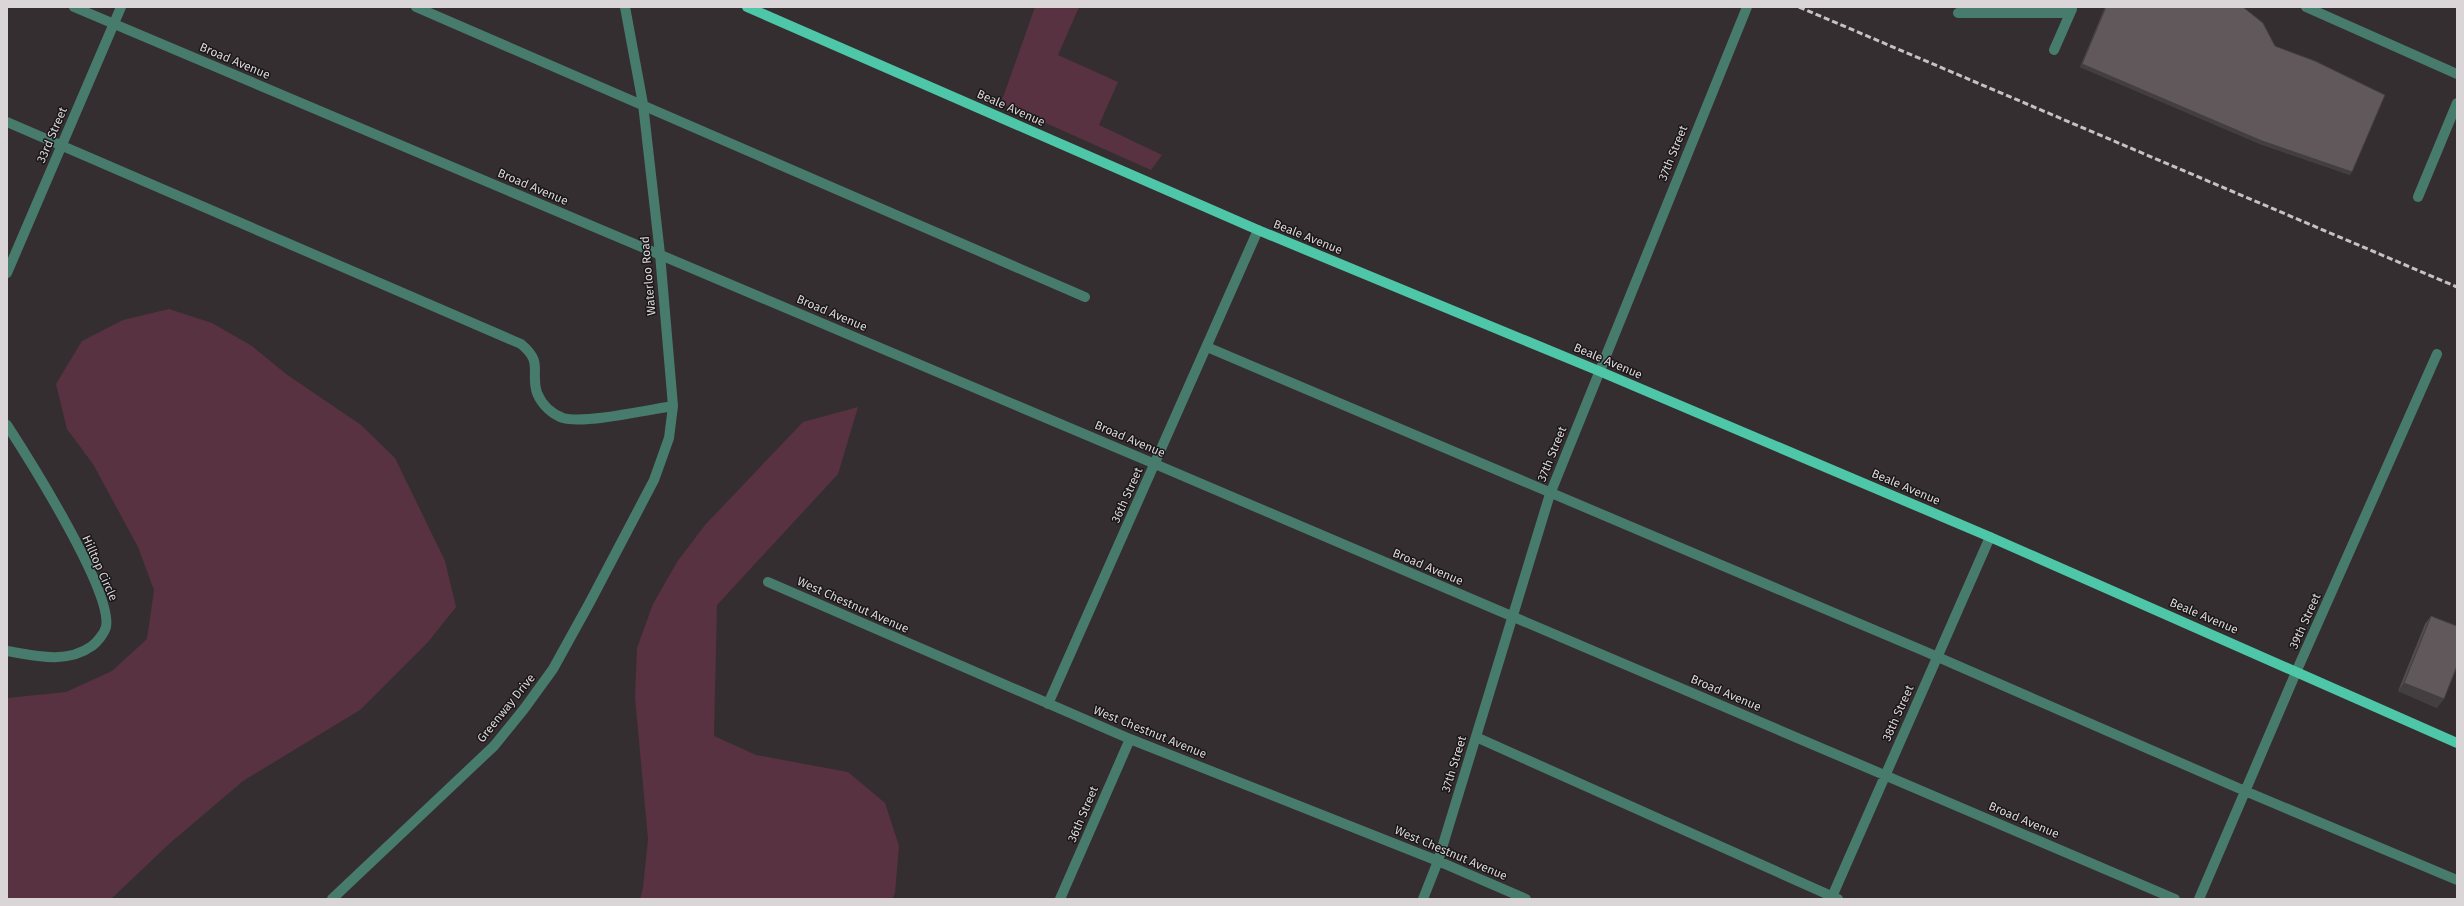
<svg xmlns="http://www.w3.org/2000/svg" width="2464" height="906" viewBox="0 0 2464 906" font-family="'Fira Sans',sans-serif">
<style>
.green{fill:#583241}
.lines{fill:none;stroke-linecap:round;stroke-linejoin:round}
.minor{stroke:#477c6c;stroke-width:10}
.major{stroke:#4dc7a8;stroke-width:10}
.rail{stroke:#c6c1c3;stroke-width:3;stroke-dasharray:6 3;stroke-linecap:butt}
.wall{fill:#534c4e}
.shaded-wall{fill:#433e40}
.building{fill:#60585b;stroke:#433e40}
.labels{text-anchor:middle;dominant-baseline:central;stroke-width:3;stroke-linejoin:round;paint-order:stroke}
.street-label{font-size:12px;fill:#dad5d7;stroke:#1a1718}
</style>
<rect width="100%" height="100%" fill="#352e30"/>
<path class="green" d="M1035,7H1079L1058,55L1118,82L1099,125L1162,155L1151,170L1001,103Z
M169,309L212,323L252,346L286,374L361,425L395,458L445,561L456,607L428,642L360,710L243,781L169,844L111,899H7V698L66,692L112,671L147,639L154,590L138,547L93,464L67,429L56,384L82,341L123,320Z
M858,407L838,474L717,605L714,736L756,755L848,772L885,803L899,846L895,893L892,899H640L643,888L648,839L635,697L637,648L653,604L677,562L705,525L803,422Z"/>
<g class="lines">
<path class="minor" d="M74,7L1155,464L2175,899
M416,7L1085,297
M2306,7L2457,74
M1958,13H2070
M2054,50L2072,9
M7,122L521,344C544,363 530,371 537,393C542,405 552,414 563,418C584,424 648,410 673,406
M2418,197L2457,103
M7,273L121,7
M1207,347L1924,651L2245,791L2457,880
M7,425C29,459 113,592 106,627C104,634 97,642 92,646C67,664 36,656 7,651
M768,582L1130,739L1438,861L1526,899
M1048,704L1258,230
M1476,737L1838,899
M332,899L494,746L524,709L553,669L590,602L654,480L669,438L673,406L660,254L643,104L625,7
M1060,899L1130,739
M1423,899L1438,861L1550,494L1747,7
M1831,899L1990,537
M2199,899L2297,670L2437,354"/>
<path class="major" d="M747,7L1258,230L1599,371L1990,537L2457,743"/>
<path class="rail" d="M1799,7L2457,287"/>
</g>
<path class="wall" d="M2105,7H2243L2275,46L2350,175L2260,144L2080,67Z
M2431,616L2437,708L2398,691L2425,624Z"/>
<path class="shaded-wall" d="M2082,64L2352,172L2350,175L2260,144L2080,67Z
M2404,683L2444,699L2437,708L2398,691Z"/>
<path class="building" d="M2106,7H2243L2263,23L2275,46L2315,61L2385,95L2352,172L2262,141L2082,64Z
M2431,616L2457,626V666L2444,699L2404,683Z"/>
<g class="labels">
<g class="street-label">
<text transform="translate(235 61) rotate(23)">Broad Avenue</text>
<text transform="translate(1011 108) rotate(24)">Beale Avenue</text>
<text transform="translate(52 135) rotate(-67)">33rd Street</text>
<text transform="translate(1673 153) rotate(-68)">37th Street</text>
<text transform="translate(533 187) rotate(23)">Broad Avenue</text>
<text transform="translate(1308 237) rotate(22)">Beale Avenue</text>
<text transform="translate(648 276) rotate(-95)">Waterloo Road</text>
<text transform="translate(832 313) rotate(23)">Broad Avenue</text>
<text transform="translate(1608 361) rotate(23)">Beale Avenue</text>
<text transform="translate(1130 439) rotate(23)">Broad Avenue</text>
<text transform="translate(1552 454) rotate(-68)">37th Street</text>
<text transform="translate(1906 487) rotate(23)">Beale Avenue</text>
<text transform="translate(1127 495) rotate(-66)">36th Street</text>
<text transform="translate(1428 567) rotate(23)">Broad Avenue</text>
<text transform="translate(100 568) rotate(66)">Hilltop Circle</text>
<text transform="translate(853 605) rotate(24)">West Chestnut Avenue</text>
<text transform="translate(2204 616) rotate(23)">Beale Avenue</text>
<text transform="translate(2305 621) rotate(-66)">39th Street</text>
<text transform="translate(1726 693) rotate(23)">Broad Avenue</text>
<text transform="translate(506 708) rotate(-51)">Greenway Drive</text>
<text transform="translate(1898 713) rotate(-66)">38th Street</text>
<text transform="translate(1150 732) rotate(22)">West Chestnut Avenue</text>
<text transform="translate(1454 764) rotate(-73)">37th Street</text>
<text transform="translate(1083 814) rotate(-67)">36th Street</text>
<text transform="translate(2024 820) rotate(23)">Broad Avenue</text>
<text transform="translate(1451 853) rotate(23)">West Chestnut Avenue</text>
</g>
</g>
<rect width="2464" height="906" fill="none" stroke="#dad5d7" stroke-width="16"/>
</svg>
